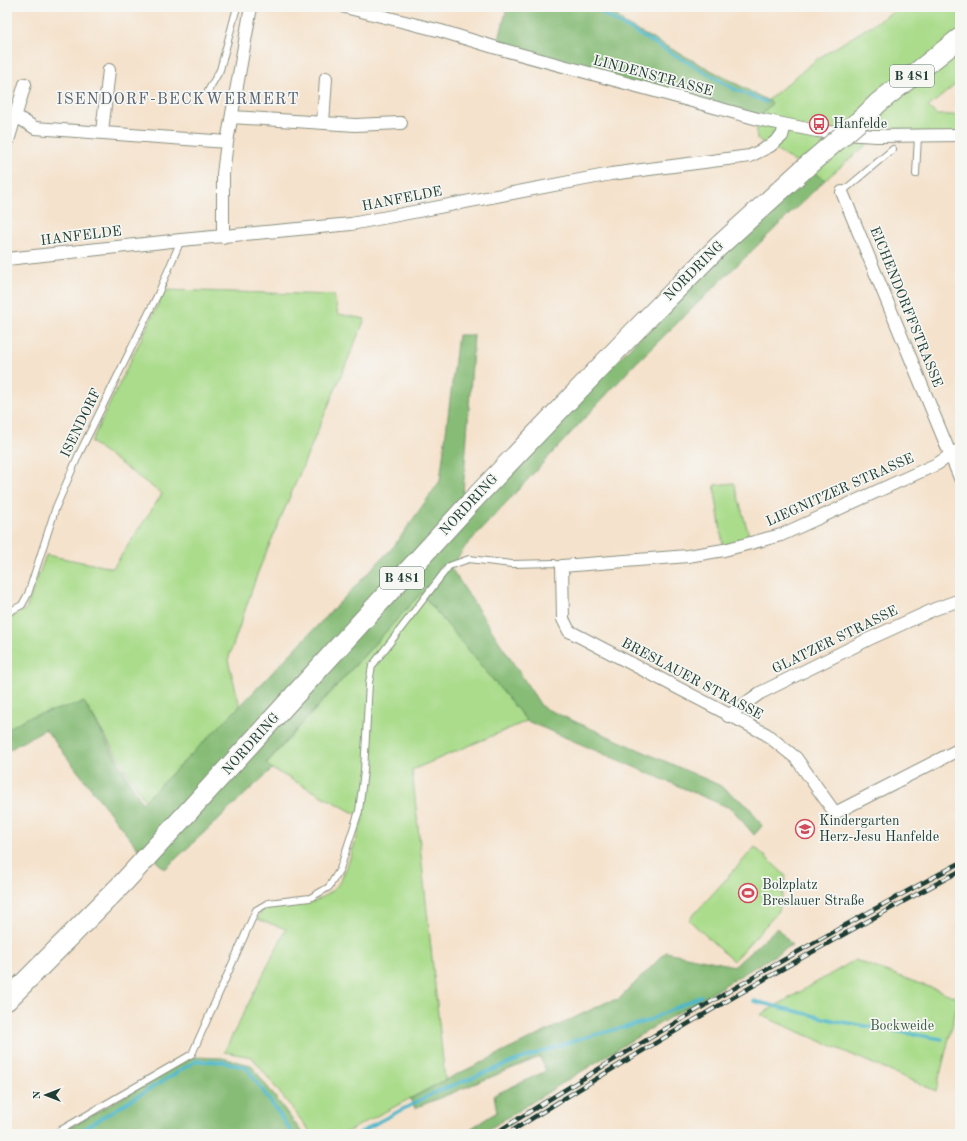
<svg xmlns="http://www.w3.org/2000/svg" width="967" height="1141" viewBox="0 0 967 1141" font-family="'Old Standard TT',serif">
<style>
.green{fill:#aadc8b;stroke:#648c60}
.forest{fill:#87bc77;stroke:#537c56}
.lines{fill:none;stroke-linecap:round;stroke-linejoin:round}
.stream{stroke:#4db7cb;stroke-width:3.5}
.service-casing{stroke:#8a9080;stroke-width:8}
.minor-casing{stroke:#8a9080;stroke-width:14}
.primary-casing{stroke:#8a9080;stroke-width:22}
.service{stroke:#fff;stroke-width:6}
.minor{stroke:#fff;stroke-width:12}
.primary{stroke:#fff;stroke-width:20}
.rail-casing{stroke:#1f3d34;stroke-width:4.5}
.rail{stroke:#f6f6f2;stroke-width:3;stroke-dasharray:9;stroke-linecap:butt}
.primary-bridge-casing{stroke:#8a9080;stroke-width:22;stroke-linecap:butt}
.primary-bridge{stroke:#fff;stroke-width:20}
.labels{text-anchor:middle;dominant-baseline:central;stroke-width:3.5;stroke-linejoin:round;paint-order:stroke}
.shield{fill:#f6f6f2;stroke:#60746d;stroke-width:1}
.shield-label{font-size:13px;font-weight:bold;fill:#1f3d34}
.street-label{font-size:14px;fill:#1f3d34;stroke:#f6f6f2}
.poi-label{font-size:14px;fill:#1f3d34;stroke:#f6f6f2;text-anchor:start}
.park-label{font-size:14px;fill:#3b5d45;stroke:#f6f6f2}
.quarter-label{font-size:16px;letter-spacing:1px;fill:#5a6573;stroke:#f6f6f2}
</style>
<rect width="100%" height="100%" fill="#f6f6f2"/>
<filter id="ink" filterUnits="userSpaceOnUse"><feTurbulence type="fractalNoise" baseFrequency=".025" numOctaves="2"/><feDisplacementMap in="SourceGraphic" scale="8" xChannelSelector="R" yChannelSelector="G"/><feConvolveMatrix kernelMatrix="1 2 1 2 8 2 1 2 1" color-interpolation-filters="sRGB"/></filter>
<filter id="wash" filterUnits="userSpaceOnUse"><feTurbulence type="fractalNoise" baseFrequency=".012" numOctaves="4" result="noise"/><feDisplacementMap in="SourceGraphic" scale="16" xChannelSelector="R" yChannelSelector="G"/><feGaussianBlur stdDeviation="0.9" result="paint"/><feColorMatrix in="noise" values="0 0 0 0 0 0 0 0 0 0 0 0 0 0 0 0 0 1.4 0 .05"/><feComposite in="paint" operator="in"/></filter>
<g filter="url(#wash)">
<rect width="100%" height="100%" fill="#f5e2cc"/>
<path class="green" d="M901,7H960V81L928,107L937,115H960V135L877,136L825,180L757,139C754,121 761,116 772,103L768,100L817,59Z
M165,290L334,295L338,314L365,319L258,572L228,660L240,706L145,801L84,702L7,729V620L26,609L46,555L113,568L162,494L91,442Z
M734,483L750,539L723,546L714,485Z
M421,593L527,721L412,770L445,1080L343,1134H312L252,1057L224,1052L286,929L257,919C265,897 296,906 313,902C319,900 329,893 334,889C346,879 358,831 364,815L354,813L272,769L266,764Z
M755,847L786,876L779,911L733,961L689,920Z
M855,960L959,998L936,1091L760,1015Z"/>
<path class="forest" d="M507,7H609L625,24L772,103L758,119L497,48Z
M812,172L825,180L635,364L465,547L451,568L542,707L719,785L749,807L762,826L754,835L732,809L527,721L421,593L266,763L272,769L165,869L156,861L138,849L45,729L7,751V729L29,717L84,702L142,803L240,706L394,546L440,481L458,335H474L463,493L477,506L696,279Z
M777,928L792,945L632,1040L481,1134H462L497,1112L494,1095L546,1071L540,1057L415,1108L410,1099L445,1080L607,1002L619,999L666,952L735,966Z
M192,1057L222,1058L251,1065L303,1134H59Z"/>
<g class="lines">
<path class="stream" d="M597,7L605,15L736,90L766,102
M754,1001L836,1021L942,1039
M958,1042H960
M75,1134L196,1061L224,1062L247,1068L293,1134
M358,1134L380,1121L436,1092L515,1061L582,1038L645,1022L701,996"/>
</g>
</g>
<g filter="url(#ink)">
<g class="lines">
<defs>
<path id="service" d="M208,91L220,70L237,7
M916,174L918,136
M842,192L893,149
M7,613L22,605L28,594L56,507L79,454L158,294L181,240
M54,1134L192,1054L256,910L268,903L310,898L329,887L340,869L359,811L364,771L369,683L372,666L449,566L469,559L512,564L554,563L562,566"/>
<path id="minor" d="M345,7L441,31L497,48L758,119L817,131L859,135L877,136L960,135
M16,116L35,128L227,142
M232,117L355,125L401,123
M323,123L326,78
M102,132L109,70
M7,144L25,84
M842,192L960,478
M223,237V174L227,142L251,7
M7,259L181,240L351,224L611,174L750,156L770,146L782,136L785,125
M960,449L937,464L781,535L724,550L688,556L562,566L563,619L569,631L766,734L796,758L835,813L960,749
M728,716L760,693L869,639L935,609L960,600"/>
<path id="primary" d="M865,116L878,103L960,38
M7,1000L124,882L471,502L631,335L719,246L807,166"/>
</defs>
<use href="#service" class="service-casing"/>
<use href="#minor" class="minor-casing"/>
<use href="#primary" class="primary-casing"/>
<use href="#service" class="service"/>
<use href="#minor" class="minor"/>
<use href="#primary" class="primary"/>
<defs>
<path id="rail" d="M494,1134C646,1038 801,947 960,863
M507,1134C655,1041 806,953 960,871"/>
</defs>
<use href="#rail" class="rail-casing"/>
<use href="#rail" class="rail"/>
<defs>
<path id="primary-bridge" d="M807,166L865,116"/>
</defs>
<use href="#primary-bridge" class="primary-bridge-casing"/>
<use href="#primary-bridge" class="primary-bridge"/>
</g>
</g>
<defs>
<symbol id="bus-ring" viewBox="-11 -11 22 22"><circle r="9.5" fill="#f6f6f2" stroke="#d1495b" stroke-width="1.5"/><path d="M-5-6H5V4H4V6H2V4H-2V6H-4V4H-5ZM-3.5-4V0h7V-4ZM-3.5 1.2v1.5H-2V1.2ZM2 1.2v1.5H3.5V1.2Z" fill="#d1495b"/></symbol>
<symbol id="school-ring" viewBox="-11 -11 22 22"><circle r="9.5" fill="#f6f6f2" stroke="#d1495b" stroke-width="1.5"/><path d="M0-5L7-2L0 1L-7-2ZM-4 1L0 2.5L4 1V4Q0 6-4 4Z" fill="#d1495b"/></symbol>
<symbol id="stadium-ring" viewBox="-11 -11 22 22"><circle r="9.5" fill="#f6f6f2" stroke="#d1495b" stroke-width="1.5"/><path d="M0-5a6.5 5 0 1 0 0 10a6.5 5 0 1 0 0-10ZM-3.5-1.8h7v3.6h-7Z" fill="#d1495b"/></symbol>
</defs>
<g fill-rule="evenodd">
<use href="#bus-ring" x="808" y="113" width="22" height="22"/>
<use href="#school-ring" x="794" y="818" width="22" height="22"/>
<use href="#stadium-ring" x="737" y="882" width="22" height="22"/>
</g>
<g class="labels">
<g class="shield">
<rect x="890" y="65" width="44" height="22" rx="3"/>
<rect x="380" y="567" width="44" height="22" rx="3"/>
</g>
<g class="shield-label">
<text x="912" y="76">B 481</text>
<text x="402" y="578">B 481</text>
</g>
<g class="street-label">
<text transform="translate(653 76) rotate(15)">LINDENSTRASSE</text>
<text transform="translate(402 199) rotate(-11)">HANFELDE</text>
<text transform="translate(81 236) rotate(-7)">HANFELDE</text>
<text transform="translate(694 271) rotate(-45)">NORDRING</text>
<text transform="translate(906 307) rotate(68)">EICHENDORFFSTRASSE</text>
<text transform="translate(81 423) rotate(-64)">ISENDORF</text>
<text transform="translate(840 490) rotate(-24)">LIEGNITZER STRASSE</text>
<text transform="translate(469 505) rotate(-47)">NORDRING</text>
<text transform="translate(835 640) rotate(-26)">GLATZER STRASSE</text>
<text transform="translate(692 679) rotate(28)">BRESLAUER STRASSE</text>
<text transform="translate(251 744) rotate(-48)">NORDRING</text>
</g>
<g class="poi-label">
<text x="833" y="124">Hanfelde</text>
<text x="819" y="821">Kindergarten<tspan x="819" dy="16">Herz-Jesu Hanfelde</tspan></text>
<text x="762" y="885">Bolzplatz<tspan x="762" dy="16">Breslauer Straße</tspan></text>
</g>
<g class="park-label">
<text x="902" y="1026">Bockweide</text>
</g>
<g class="quarter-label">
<text x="178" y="100">ISENDORF-BECKWERMERT</text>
</g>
</g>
<rect width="967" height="1141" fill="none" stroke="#f6f6f2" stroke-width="24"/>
<g transform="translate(46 1095) rotate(270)" stroke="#f6f6f2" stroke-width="3" paint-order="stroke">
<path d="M0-3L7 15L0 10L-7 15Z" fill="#1f3d34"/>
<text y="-6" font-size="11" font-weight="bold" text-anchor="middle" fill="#1f3d34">N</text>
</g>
</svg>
